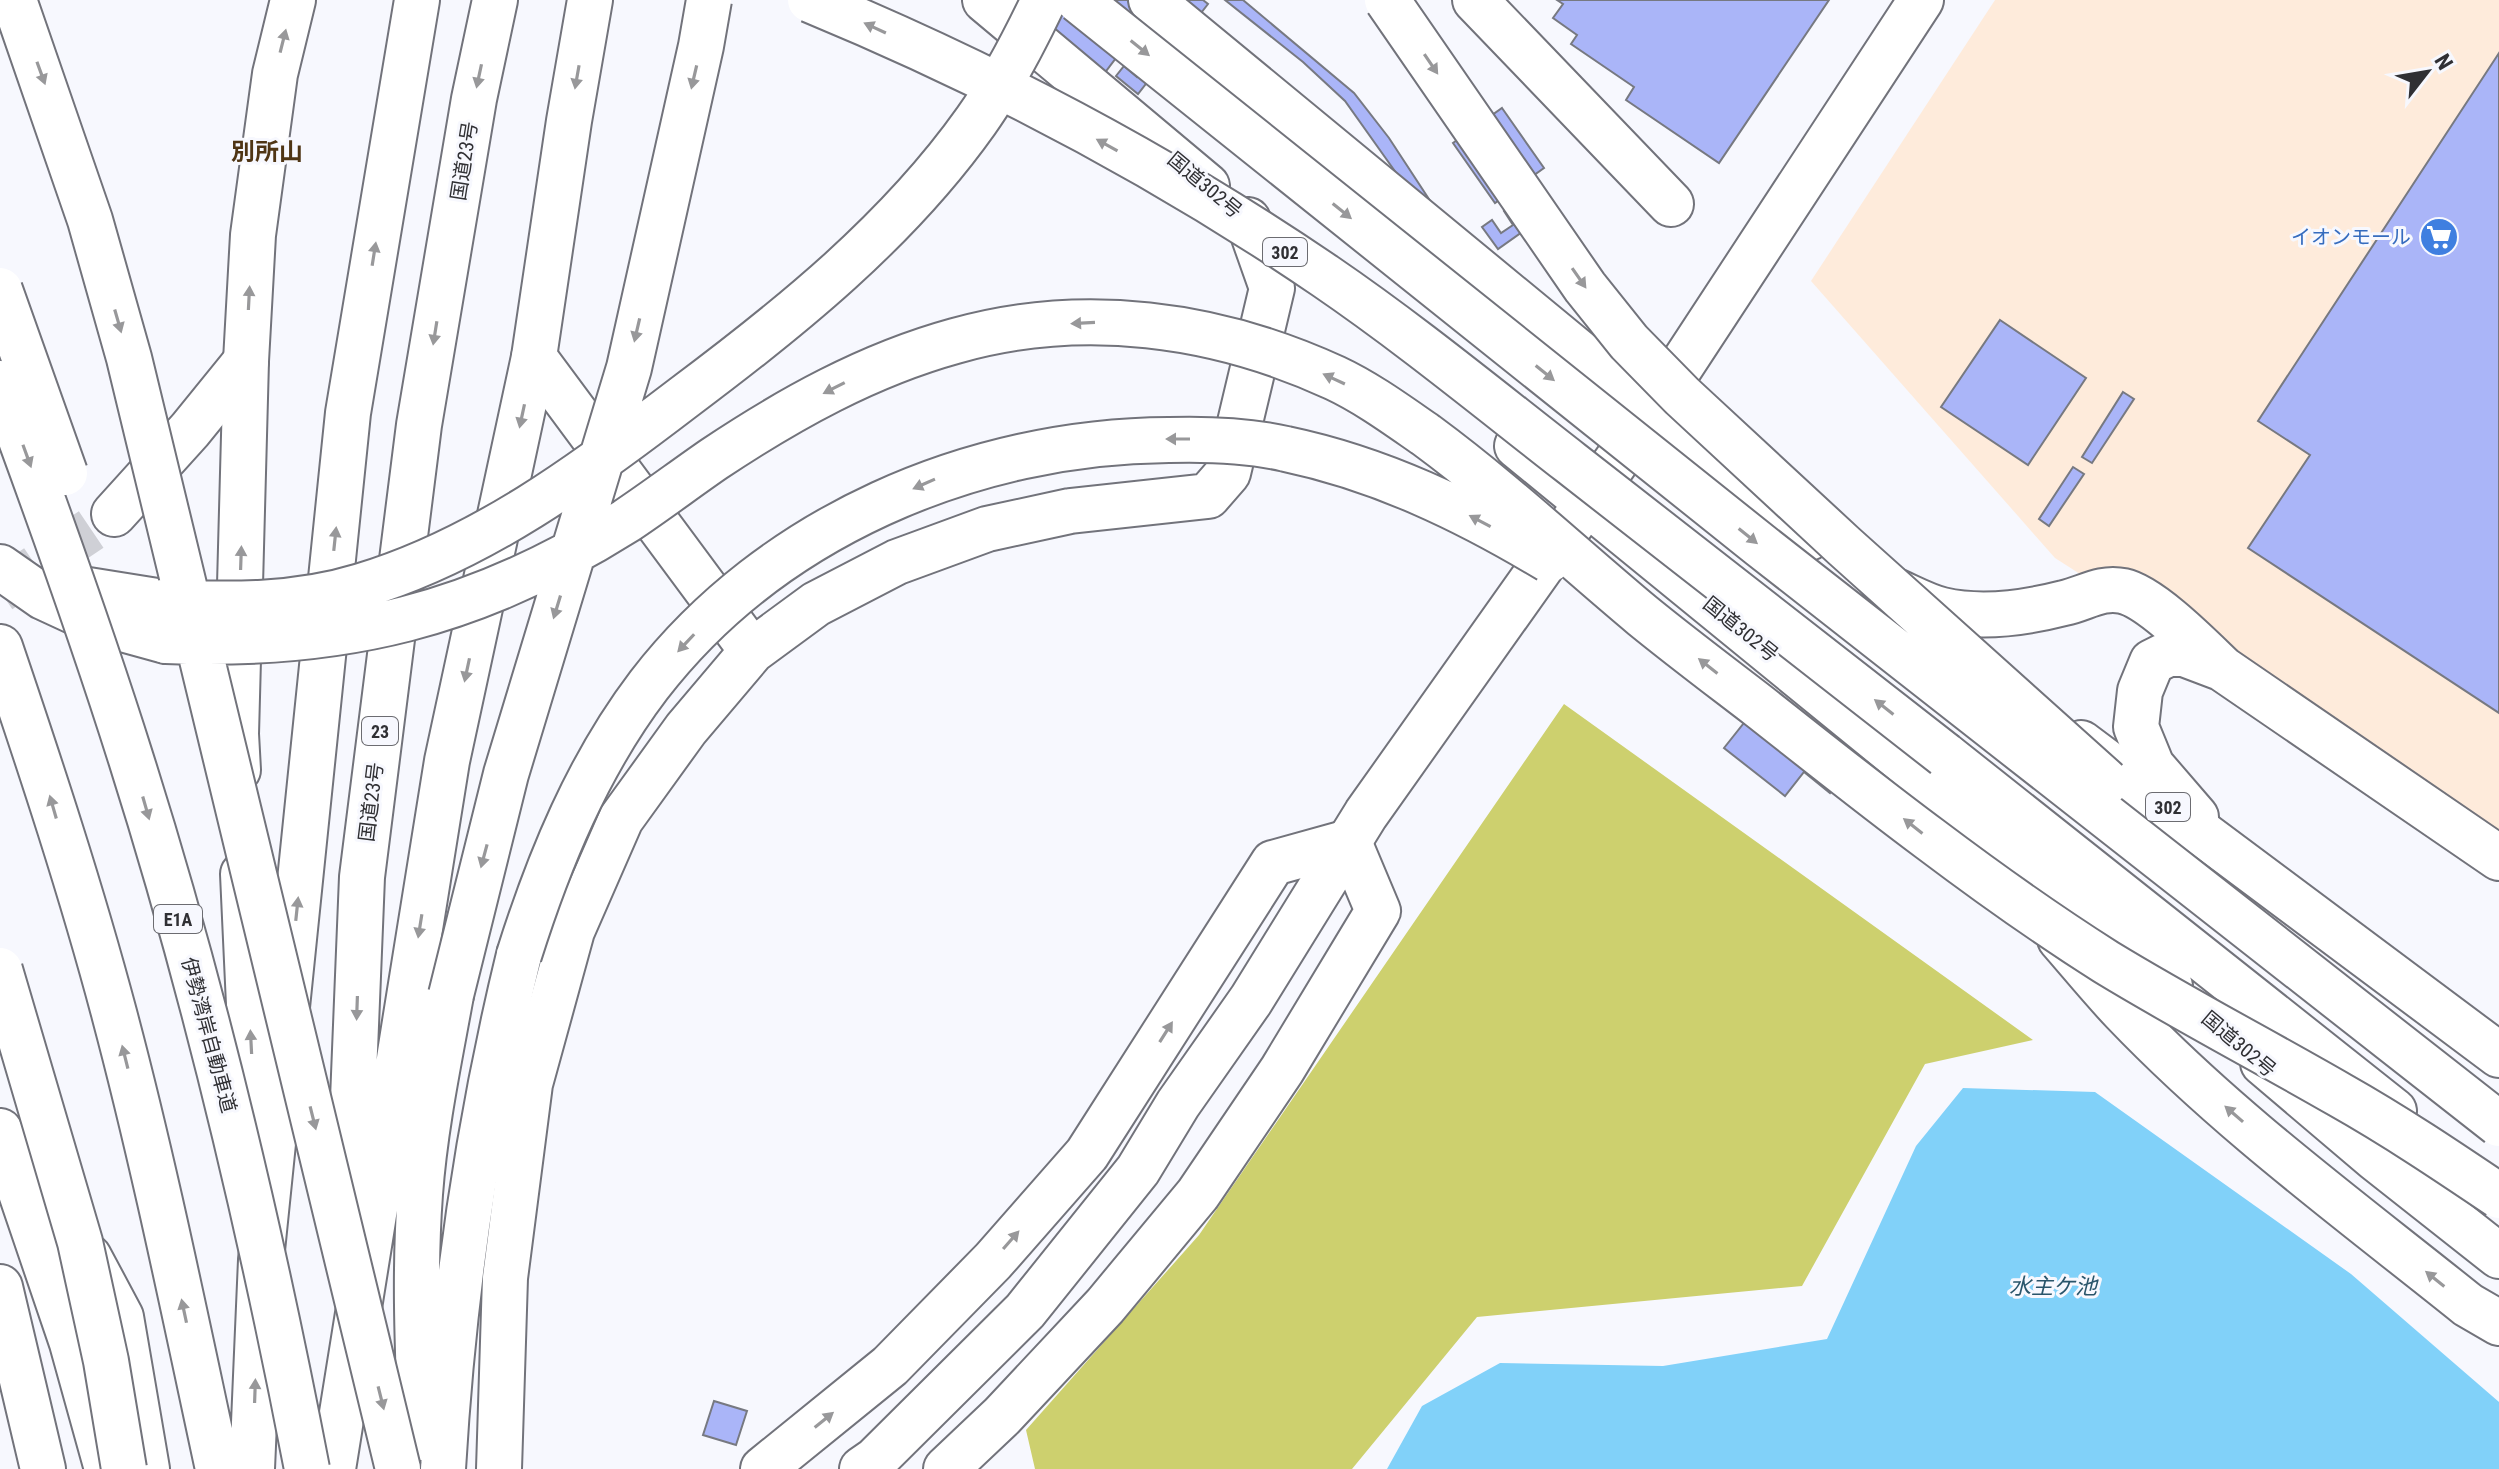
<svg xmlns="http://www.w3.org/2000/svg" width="2499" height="1469" viewBox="0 0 2499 1469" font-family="'Roboto Condensed','Noto Sans JP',sans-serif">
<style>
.commercial{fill:#feebdb}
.forest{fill:#cdd06e}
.water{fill:#81d1f9}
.building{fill:#aab5f8;stroke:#777981;stroke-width:2}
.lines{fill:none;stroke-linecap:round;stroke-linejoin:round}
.street-tunnel{stroke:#cfd0d6;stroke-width:44;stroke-dasharray:44 22;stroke-linecap:butt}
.street-casing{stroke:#72737b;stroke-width:48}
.secondary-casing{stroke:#72737b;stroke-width:48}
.highway-casing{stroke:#72737b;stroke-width:48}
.street{stroke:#fff;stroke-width:44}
.secondary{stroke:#fff;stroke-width:44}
.highway{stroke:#fff;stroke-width:44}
.highway-bridge-casing{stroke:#72737b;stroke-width:48;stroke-linecap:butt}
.highway-bridge{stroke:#fff;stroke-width:44}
.oneway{fill:#98989a}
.labels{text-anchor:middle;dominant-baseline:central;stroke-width:6;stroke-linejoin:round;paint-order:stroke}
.shield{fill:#f7f8fe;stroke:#6c6c71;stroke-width:2}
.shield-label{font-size:18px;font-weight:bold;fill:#303034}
.street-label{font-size:20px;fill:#303034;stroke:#f7f8fe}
.shop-label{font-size:20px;fill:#366cbe;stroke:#f7f8fe;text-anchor:end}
.water-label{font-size:22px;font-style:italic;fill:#29556b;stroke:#f7f8fe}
.quarter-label{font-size:24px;font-weight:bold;fill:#4f3514;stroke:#f7f8fe}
</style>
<rect width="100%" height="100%" fill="#f7f8fe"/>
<path class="commercial" d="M1995,0H2499V842L2055,558L1811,281Z"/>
<path class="forest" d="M1564,704L2033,1040L1925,1064L1802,1286L1477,1317L1352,1469H1035L1026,1430L1199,1235Z"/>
<path class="water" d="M1963,1088L2095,1092L2351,1274L2499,1402V1469H1387L1422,1406L1500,1363L1663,1366L1827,1339L1916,1146Z"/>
<path class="building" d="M1071,0H1160L1097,83L1041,39Z
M1186,0H1203L1208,4L1138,94L1116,76L1124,66L1137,77L1193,6Z
M1225,0H1243L1354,93L1389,138L1440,216L1431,222L1345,101L1303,62Z
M1557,0H1829L1719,163L1626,100L1634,87L1571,44L1577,35L1553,18L1563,4Z
M2499,53V713L2248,548L2310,455L2258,421Z
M2499,53V713L2248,548L2310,455L2258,421Z
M1502,108L1544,168L1495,203L1453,143Z
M1514,205L1556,208L1498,249L1482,227L1492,220L1501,233L1513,225L1504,211Z
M2000,320L2086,378L2028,465L1941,407Z
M2123,392L2134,399L2092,463L2082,457Z
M2073,467L2084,474L2049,526L2039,519Z
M1771,689L1857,758L1830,793L1804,772L1785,796L1724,748Z
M714,1401L747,1411L736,1445L703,1435Z"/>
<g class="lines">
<path class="street-tunnel" d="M0,591L114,514"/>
<defs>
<path id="street" d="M1475,0L1671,204
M534,357L743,639
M114,514L190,430L246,361
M1891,589C1908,596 1925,606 1942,610C1981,619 2025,613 2064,603C2084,599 2101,586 2123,591C2151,597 2201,648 2223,669L2499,858
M2196,817L2152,766L2136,727L2140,691L2152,662L2168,654H2184L2221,668
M2060,939C2081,963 2102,989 2124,1012C2228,1121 2351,1211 2468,1305L2499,1323
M0,1287L43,1469
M499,1469L505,1278L530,1084L572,931L621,819L686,729L752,651L816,604L897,562L987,529L1070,511L1208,496L1228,473L1272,288L1248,220
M763,1469L890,1366L993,1261L1087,1154L1273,863L1349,842L1378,911L1282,1070L1198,1194L1105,1306L1002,1416L946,1469"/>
<path id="secondary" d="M862,1469L875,1460L1025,1311L1138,1170L1178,1104L1251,1000L1366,814L1651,412L1921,0"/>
<path id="highway" d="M985,0L1207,186
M1151,0L1651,412L1809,538
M1517,446L1903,761L2170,986
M0,567L43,597L97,622L166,641
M63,586L163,602
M0,647C41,768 81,889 114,1013C154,1163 185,1316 218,1469
M2081,743L2499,1055
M1945,755L2394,1111
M238,770L236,734L246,361L253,235L275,74L293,0
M243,874L254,1113
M2263,1063L2376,1159L2499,1256
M0,1131L72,1343L107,1469
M348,1223L362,877L419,425L474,99L495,0
M89,1257L121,1317L147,1469
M421,1438C418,1356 414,1275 420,1194C425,1127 439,1061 451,995
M252,1469L261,1260L348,413L417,0
M333,1469L447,761L534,357L569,121L590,0
M443,1469C453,1296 478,1123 519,955"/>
</defs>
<use href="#street" class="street-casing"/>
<use href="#secondary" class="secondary-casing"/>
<use href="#highway" class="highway-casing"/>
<use href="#street" class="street"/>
<use href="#secondary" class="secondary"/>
<use href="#highway" class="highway"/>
<defs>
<path id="highway-bridge" d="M14,0L90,220L129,358L398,1469
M810,0C989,74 1165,167 1325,276C1410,334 1490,400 1571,463C1696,560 1821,657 1945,755
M1078,0L1760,545L2499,1124
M1387,0L1585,287L1629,342L1682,396L1844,546L2107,782
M0,290L65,473
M0,383C46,507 91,632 131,759C205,992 261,1230 307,1469
M163,602C230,605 296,606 361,586C481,550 585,473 683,398C790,318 898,231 976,121C1003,83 1024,42 1044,0
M166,641C342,648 477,615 626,521C656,501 685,479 714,459C789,409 868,365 955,341C1082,305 1216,323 1335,378C1367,393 1397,415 1426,435C1502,491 1570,555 1643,616C1681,647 1721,677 1760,707C1816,751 1872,796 1930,839C1987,882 2046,924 2106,962C2183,1009 2262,1050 2340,1095C2395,1126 2447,1161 2499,1196
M519,955C549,860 588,765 649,685C771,527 972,441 1169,440C1207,439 1248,440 1286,449C1381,469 1466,510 1549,560
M0,970L80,1242L106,1361L124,1469
M451,995L506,774L629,368L701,46L709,0"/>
</defs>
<use href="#highway-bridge" class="highway-bridge-casing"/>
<use href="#highway-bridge" class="highway-bridge"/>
</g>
<defs><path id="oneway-solid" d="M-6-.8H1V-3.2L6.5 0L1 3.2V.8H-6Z" transform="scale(2)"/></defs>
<g class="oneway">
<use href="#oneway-solid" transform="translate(875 28) rotate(-155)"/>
<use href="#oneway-solid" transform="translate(283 41) rotate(-76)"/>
<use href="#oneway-solid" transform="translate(1140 48) rotate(39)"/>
<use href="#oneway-solid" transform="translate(1431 64) rotate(56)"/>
<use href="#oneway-solid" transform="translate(41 73) rotate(70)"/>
<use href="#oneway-solid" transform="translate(479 76) rotate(102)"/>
<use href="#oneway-solid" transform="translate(577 77) rotate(100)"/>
<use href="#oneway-solid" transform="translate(694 77) rotate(103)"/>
<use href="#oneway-solid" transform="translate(1107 145) rotate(-151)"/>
<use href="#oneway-solid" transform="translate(1342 211) rotate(39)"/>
<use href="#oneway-solid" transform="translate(374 254) rotate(-81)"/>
<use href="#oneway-solid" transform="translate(1579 278) rotate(55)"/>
<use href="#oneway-solid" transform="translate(249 298) rotate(-87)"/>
<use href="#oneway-solid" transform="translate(118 321) rotate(74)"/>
<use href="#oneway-solid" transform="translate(1083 323) rotate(177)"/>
<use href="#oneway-solid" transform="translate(637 330) rotate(103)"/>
<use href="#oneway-solid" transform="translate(435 333) rotate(99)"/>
<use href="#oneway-solid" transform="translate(1545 373) rotate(39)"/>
<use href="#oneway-solid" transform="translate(1334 379) rotate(-155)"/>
<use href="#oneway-solid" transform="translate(834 388) rotate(153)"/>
<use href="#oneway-solid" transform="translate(522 416) rotate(102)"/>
<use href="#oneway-solid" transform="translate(1178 439) rotate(180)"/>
<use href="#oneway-solid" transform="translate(27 456) rotate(70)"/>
<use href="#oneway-solid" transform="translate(924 484) rotate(156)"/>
<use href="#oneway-solid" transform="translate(1480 521) rotate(-152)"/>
<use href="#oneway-solid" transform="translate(1748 536) rotate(39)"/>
<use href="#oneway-solid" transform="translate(335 539) rotate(-84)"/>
<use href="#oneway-solid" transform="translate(241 558) rotate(-88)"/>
<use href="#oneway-solid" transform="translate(557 607) rotate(107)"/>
<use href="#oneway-solid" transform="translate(686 643) rotate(133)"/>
<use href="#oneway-solid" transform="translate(1708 666) rotate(-142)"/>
<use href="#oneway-solid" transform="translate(467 670) rotate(102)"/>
<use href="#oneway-solid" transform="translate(1884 707) rotate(-142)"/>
<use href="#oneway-solid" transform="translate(53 807) rotate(-106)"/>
<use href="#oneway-solid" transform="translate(146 808) rotate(74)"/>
<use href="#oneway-solid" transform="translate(1913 826) rotate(-142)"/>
<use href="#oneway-solid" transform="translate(484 856) rotate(105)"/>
<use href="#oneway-solid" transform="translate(297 909) rotate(-84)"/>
<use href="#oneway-solid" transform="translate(420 926) rotate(99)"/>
<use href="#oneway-solid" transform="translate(357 1008) rotate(92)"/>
<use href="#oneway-solid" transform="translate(1166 1032) rotate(-58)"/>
<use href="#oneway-solid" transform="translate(251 1042) rotate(-93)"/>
<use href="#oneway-solid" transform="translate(125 1057) rotate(-104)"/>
<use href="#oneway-solid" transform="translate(2234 1114) rotate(-139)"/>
<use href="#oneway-solid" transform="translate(313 1118) rotate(76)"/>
<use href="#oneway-solid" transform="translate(1011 1240) rotate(-49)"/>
<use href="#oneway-solid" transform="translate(2435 1279) rotate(-141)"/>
<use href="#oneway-solid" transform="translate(184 1311) rotate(-102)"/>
<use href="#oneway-solid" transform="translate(255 1391) rotate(-88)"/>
<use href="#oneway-solid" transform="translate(381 1398) rotate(76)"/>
<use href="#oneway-solid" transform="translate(824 1420) rotate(-39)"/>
</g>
<defs>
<symbol id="supermarket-disc" viewBox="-11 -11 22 22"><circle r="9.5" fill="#3f7fe0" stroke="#f7f8fe"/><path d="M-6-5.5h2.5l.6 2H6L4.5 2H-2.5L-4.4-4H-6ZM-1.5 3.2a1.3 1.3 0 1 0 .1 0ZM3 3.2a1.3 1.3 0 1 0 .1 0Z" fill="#fff"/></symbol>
</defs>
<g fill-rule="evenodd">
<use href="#supermarket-disc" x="2417" y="215" width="44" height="44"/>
</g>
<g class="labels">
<g class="shield">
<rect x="1263" y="238" width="44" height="28" rx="6"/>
<rect x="362" y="717" width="36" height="28" rx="6"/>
<rect x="2146" y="793" width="44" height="28" rx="6"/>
<rect x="154" y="905" width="48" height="28" rx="6"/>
</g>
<g class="shield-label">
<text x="1285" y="252">302</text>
<text x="380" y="731">23</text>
<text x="2168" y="807">302</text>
<text x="178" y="919">E1A</text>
</g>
<g class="street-label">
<text transform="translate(464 161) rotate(-81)">国道23号</text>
<text transform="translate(1205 185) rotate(40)">国道302号</text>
<text transform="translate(1741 629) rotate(39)">国道302号</text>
<text transform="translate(371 802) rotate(-83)">国道23号</text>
<text transform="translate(209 1035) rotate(75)">伊勢湾岸自動車道</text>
<text transform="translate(2239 1044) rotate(40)">国道302号</text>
</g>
<g class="shop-label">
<text x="2411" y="237">イオンモール</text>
</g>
<g class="water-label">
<text x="2053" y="1286">水主ケ池</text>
</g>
<g class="quarter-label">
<text x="267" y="152">別所山</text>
</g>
</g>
<g transform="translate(2427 72) rotate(59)" stroke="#f7f8fe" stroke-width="6" paint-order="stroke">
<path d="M0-6L14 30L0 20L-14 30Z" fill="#303034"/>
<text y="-12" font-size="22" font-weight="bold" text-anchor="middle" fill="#303034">N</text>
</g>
</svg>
